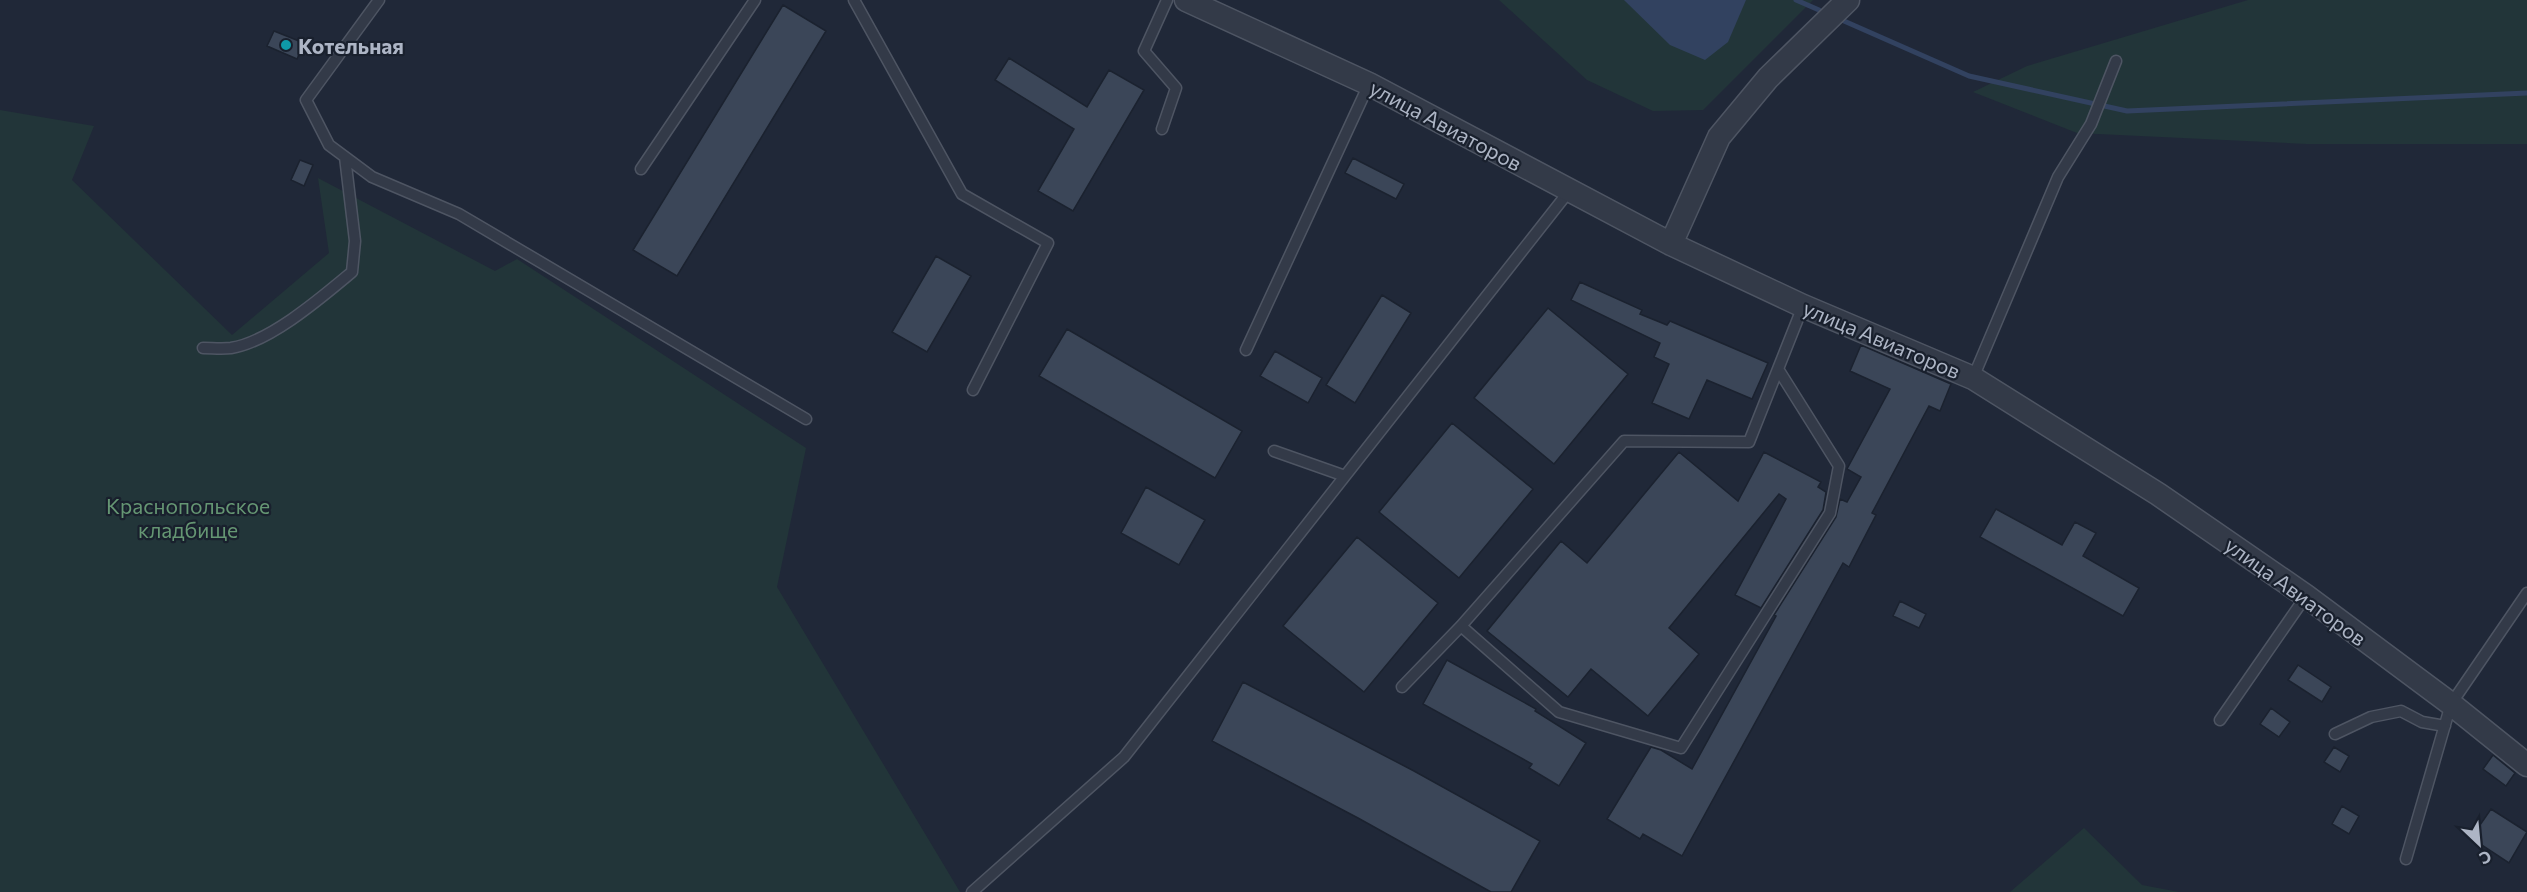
<svg xmlns="http://www.w3.org/2000/svg" width="2527" height="892" viewBox="0 0 2527 892" font-family="Commissioner,sans-serif">
<style>
.green{fill:#223539}
.water{fill:#324260}
.lines{fill:none;stroke-linecap:round;stroke-linejoin:round}
.stream{stroke:#324260;stroke-width:5}
.building{fill:#3b4658;stroke:#1b222f;stroke-width:1.5}
.lane-casing{stroke:#4e5563;stroke-width:13}
.street-casing{stroke:#4e5563;stroke-width:25}
.lane{stroke:#333a48;stroke-width:10}
.street{stroke:#333a48;stroke-width:22}
.culture-dot{fill:#0f9aa8;stroke:#19202d;stroke-width:2}
.labels{text-anchor:middle;dominant-baseline:central;stroke-width:4.5;stroke-linejoin:round;paint-order:stroke}
.poi-label{font-size:21px;font-weight:bold;fill:#adb5c5;stroke:#19202d;text-anchor:start}
.street-label{font-size:21px;fill:#adb5c5;stroke:#19202d}
.park-label{font-size:21px;fill:#659673;stroke:#19202d}
</style>
<rect width="100%" height="100%" fill="#202838"/>
<path class="green" d="M1499,0H1813L1703,110L1653,111L1587,80Z
M2248,0H2527V144H2307L2077,133L1973,92L2027,66Z
M0,110L94,126L72,180L232,335L329,253L318,178L495,271L517,259L806,448L777,587L960,892H0Z
M2084,828L2142,885L2179,892H2010Z"/>
<path class="water" d="M1624,0H1746L1728,42L1705,60L1670,45Z"/>
<g class="lines">
<path class="stream" d="M1796,0L1819,10
M1844,21L1969,76L2127,111L2527,93"/>
</g>
<path class="building" d="M783,5L826,31L677,276L633,250Z
M274,31L304,43L297,59L267,46Z
M1009,58L1087,107L1109,70L1144,90L1073,211L1038,191L1074,129L995,80Z
M1353,158L1404,184L1396,199L1345,173Z
M300,160L313,165L304,186L291,180Z
M936,256L971,276L927,352L892,332Z
M1580,282L1642,310L1640,314L1667,325L1670,321L1768,363L1752,399L1707,380L1689,419L1652,403L1669,364L1654,357L1660,343L1571,300Z
M1382,295L1411,313L1355,403L1326,385Z
M1548,308L1628,374L1554,464L1474,398Z
M1067,329L1242,431L1215,478L1039,376Z
M1861,345L1951,384L1940,411L1929,406L1872,513L1876,515L1849,567L1843,563L1682,856L1643,834L1640,839L1607,819L1651,747L1661,750L1692,769L1776,616L1774,615L1836,517L1840,499L1847,502L1861,477L1847,469L1890,389L1850,371Z
M1275,351L1322,378L1308,403L1260,376Z
M1452,423L1533,489L1459,578L1379,512Z
M1679,452L1738,501L1764,452L1821,482L1818,487L1826,492L1823,510L1761,608L1735,595L1786,499L1779,494L1669,628L1699,654L1648,716L1591,669L1568,697L1487,631L1561,541L1587,563Z
M1146,487L1205,520L1179,565L1121,533Z
M1996,509L2062,545L2075,522L2096,533L2083,556L2139,588L2123,616L1980,537Z
M1357,537L1438,603L1364,692L1283,626Z
M1900,601L1926,614L1919,628L1893,616Z
M1447,660L1536,709L1535,711L1586,743L1559,786L1529,768L1532,764L1423,704Z
M2298,665L2331,687L2322,702L2288,680Z
M1243,682L1414,771L1540,841L1511,892H1491L1358,818L1212,741Z
M2271,708L2290,722L2279,737L2260,724Z
M2334,747L2349,756L2340,772L2324,762Z
M2493,755L2515,773L2506,786L2483,769Z
M2342,806L2359,816L2349,834L2332,824Z
M2491,809L2527,832L2509,863L2471,838Z"/>
<g class="lines">
<defs>
<path id="lane" d="M379,0L306,100L329,145L372,177L459,214L806,419
M854,0L962,194L1048,243L973,390
M1162,129L1176,88L1144,51L1167,0
M641,169L755,0
M203,348C212,348 222,349 231,348C270,342 322,297 352,272L355,241L345,157
M1246,350L1369,84
M1973,378L2058,177L2091,124L2116,61
M1274,451L1345,476
M1461,626L1559,712L1681,748L1830,513L1839,466L1778,369
M1402,687L1461,626L1624,441L1749,442L1803,306
M2220,720L2306,596
M2335,734L2371,717L2401,711L2422,722L2445,726
M2406,859L2451,704L2527,593
M972,892L1124,757L1570,190"/>
<path id="street" d="M1186,0L1369,84L1671,244L1803,306L1973,378L2158,494L2306,596L2451,704L2527,765
M1671,244L1719,137L1768,78L1848,0"/>
</defs>
<use href="#lane" class="lane-casing"/>
<use href="#street" class="street-casing"/>
<use href="#lane" class="lane"/>
<use href="#street" class="street"/>
</g>
<circle class="culture-dot" cx="286" cy="45" r="6"/>
<g class="labels">
<g class="poi-label">
<text x="298" y="45">Котельная</text>
</g>
<g class="street-label">
<text transform="translate(1446 125) rotate(28)">улица Авиаторов</text>
<text transform="translate(1882 339) rotate(23)">улица Авиаторов</text>
<text transform="translate(2296 591) rotate(36)">улица Авиаторов</text>
</g>
<g class="park-label">
<text x="188" y="505">Краснопольское<tspan x="188" dy="24">кладбище</tspan></text>
</g>
</g>
<g transform="translate(2479 844) rotate(154)" stroke="#19202d" stroke-width="4.5" paint-order="stroke">
<path d="M0-4.5L10 22L0 15L-10 22Z" fill="#adb5c5"/>
<text y="-9" font-size="16" font-weight="bold" text-anchor="middle" fill="#adb5c5">С</text>
</g>
</svg>
